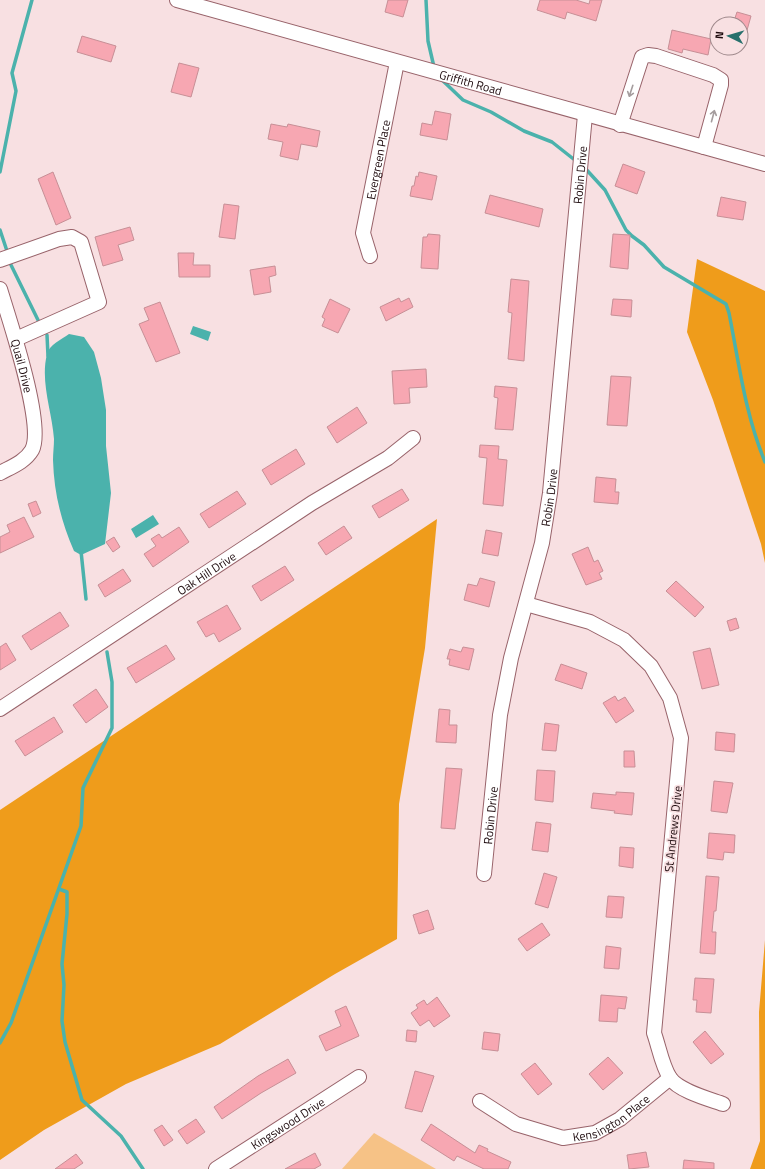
<svg xmlns="http://www.w3.org/2000/svg" width="765" height="1169" viewBox="0 0 765 1169" font-family="'Titillium Web',sans-serif">
<style>
.green{fill:#f6c286}
.forest{fill:#ef9c1b}
.water{fill:#4bb2ac}
.lines{fill:none;stroke-linecap:round;stroke-linejoin:round}
.stream{stroke:#4bb2ac;stroke-width:3.5}
.building{fill:#f7a7b2;stroke:#c78f96}
.minor-casing{stroke:#98636a;stroke-width:16}
.minor{stroke:#fff;stroke-width:14}
.oneway{stroke:#a59d9e}
.labels{text-anchor:middle;dominant-baseline:central;stroke-width:3.5;stroke-linejoin:round;paint-order:stroke}
.street-label{font-size:12px;fill:#1d0a0d;stroke:#f8e0e2}
</style>
<rect width="100%" height="100%" fill="#f8e0e2"/>
<path class="green" d="M374,1133L436,1169H342Z"/>
<path class="forest" d="M697,259L765,291V563L761,544L713,400L687,332Z
M437,519L425,648L399,804L397,939L335,974L220,1044L126,1084L44,1130L0,1160V810Z
M765,940V1169H750L760,1141L759,1012Z"/>
<path class="water" d="M193,326L211,332L208,341L190,334Z
M69,334L84,337L94,352L101,378L106,410V446L111,493L105,544L81,555L74,551C61,521 54,493 53,460C53,453 54,446 54,439C52,411 40,382 47,354C49,345 62,339 69,334Z
M153,515L159,524L136,538L131,529Z"/>
<g class="lines">
<path class="stream" d="M426,0L428,41L434,67
M441,79L463,100L491,112L524,131L552,142L576,161
M584,167L605,190L626,230L632,236L644,245L664,267L726,304L729,313C739,363 745,414 765,462
M0,172L16,91L12,73L32,0
M0,230L7,251
M11,265L38,320
M47,335L48,356
M81,551L86,599
M59,889L67,892V914L62,964L64,985L62,1021L65,1042L82,1100L121,1136L143,1169
M0,1043L11,1023L81,826L83,788L112,728V682L107,652"/>
</g>
<path class="building" d="M388,0H408L403,17L385,12Z
M540,0H576L589,4L590,0H602L596,21L567,12L565,19L537,10Z
M737,12L751,16L744,41H741V24H733Z
M672,30L711,39L708,55L683,49L682,53L668,49Z
M82,36L116,46L111,62L77,52Z
M179,63L199,68L191,97L171,92Z
M435,111L451,114L447,140L420,135L422,123L432,125Z
M271,124L287,127L288,124L320,131L317,147L301,144L298,160L280,156L283,142L268,139Z
M623,164L645,172L637,194L615,186Z
M53,172L71,218L56,225L38,179Z
M419,172L437,176L432,200L410,196L412,186H414L416,176L418,177Z
M490,195L543,209L539,227L485,213Z
M721,197L746,202L743,220L717,216Z
M224,204L239,206L235,239L219,237Z
M130,227L134,240L118,245L123,260L103,266L95,237Z
M428,234L440,235L438,269L421,268L423,237H427Z
M613,234L630,235L628,269L610,267Z
M178,253H194L193,265H210V277H179Z
M275,266L276,275L269,277L271,292L254,295L250,270Z
M511,279L529,281L524,361L508,359L512,313L508,312Z
M399,298L401,302L409,298L413,307L386,321L380,307Z
M330,299L350,309L338,333L322,326L325,319L322,317Z
M613,299L632,300L631,317L611,315Z
M160,302L180,353L156,362L139,324L149,320L144,308Z
M426,369L427,387L409,388L410,403L394,404L392,371Z
M611,376L631,377L627,426L607,425Z
M495,386L517,388L513,430L495,429L498,398L494,397Z
M357,407L367,423L337,443L327,427Z
M480,445L499,446L498,459L507,460L503,506L483,504L487,458L479,457Z
M296,449L305,464L271,485L262,470Z
M596,477L616,479L615,492H619L618,504L594,502Z
M402,489L409,500L379,518L372,506Z
M237,491L246,504L209,528L200,514Z
M36,501L41,513L33,517L28,504Z
M24,517L34,537L0,553V537L10,532L7,525Z
M344,526L352,538L326,555L318,543Z
M179,527L189,542L153,567L144,554L156,546L151,539L159,534L162,538Z
M486,530L502,533L498,556L482,553Z
M114,537L120,547L113,552L106,542Z
M588,547L594,562L598,560L603,571L599,573L602,579L586,585L572,554Z
M285,566L294,580L261,601L252,586Z
M123,569L131,581L105,597L98,585Z
M480,578L495,582L489,607L464,600L468,584L477,586Z
M676,581L704,607L695,617L666,591Z
M227,605L241,629L219,642L214,633L206,637L197,622Z
M60,612L69,626L31,650L22,636Z
M736,618L739,628L730,631L727,621Z
M6,643L16,660L0,670V647Z
M166,645L175,659L136,683L127,668Z
M463,647L474,649L469,670L449,665L450,659H447L450,649L461,652Z
M710,648L719,685L702,689L693,652Z
M561,664L587,673L582,689L555,680Z
M96,689L108,707L86,723L73,705Z
M615,696L618,701L625,697L634,711L616,723L603,703Z
M439,709L450,710L449,725H457L456,743L436,742Z
M54,717L63,732L25,756L15,741Z
M545,723L559,725L556,751L542,750Z
M716,732L735,734L734,752L715,750Z
M624,751H634L635,767H624Z
M446,768L462,769L455,829L441,828Z
M537,770L555,771L553,802L535,800Z
M714,781L733,783L727,813L711,811Z
M616,792L634,793L632,815L614,813L615,811L591,808L593,793L616,795Z
M536,822L551,824L548,852L532,850Z
M709,833L735,835L734,853L724,852L723,860L707,858Z
M620,847L634,848L633,868L619,866Z
M544,873L557,877L548,908L535,904Z
M706,876L719,877L716,911H714L712,932H716L715,954L700,953Z
M608,896L624,897L622,918L606,917Z
M428,910L434,929L419,934L413,915Z
M542,923L550,935L527,951L518,939Z
M606,946L621,948L619,969L604,968Z
M695,978L714,979L711,1013L696,1012L697,1000H693Z
M601,995L627,997L625,1009L618,1008L617,1022L599,1021Z
M437,997L450,1016L434,1027L429,1020L420,1026L411,1013L418,1008L416,1005L424,1000L427,1005Z
M346,1006L359,1036L326,1051L319,1036L341,1026L335,1011Z
M407,1030L417,1031L416,1042L406,1041Z
M705,1031L724,1054L711,1064L693,1042Z
M484,1032L500,1034L498,1051L482,1049Z
M608,1057L623,1073L603,1090L589,1074Z
M288,1059L296,1073L261,1093L222,1119L214,1107L258,1076Z
M535,1063L552,1084L538,1095L521,1074Z
M415,1071L434,1076L422,1112L405,1108Z
M196,1119L205,1132L187,1144L178,1131Z
M431,1124L475,1153L479,1145L488,1149L487,1151L511,1162L508,1169H484L457,1156L454,1161L421,1140Z
M162,1125L173,1140L164,1146L154,1130Z
M646,1152L649,1167L629,1169L627,1155Z
M315,1153L321,1165L314,1169H285Z
M76,1154L83,1163L74,1169H55Z
M684,1160L714,1163V1169H683Z"/>
<g class="lines">
<defs>
<g id="minor">
<path id="s1" d="M177,0L765,164"/>
<path d="M620,125L642,57L648,55L656,56L713,75L721,80V85L704,147"/>
<path id="s2" d="M370,256L363,233L397,62"/>
<path d="M0,260L59,239L72,237L81,242L99,302L16,339"/>
<path id="s3" d="M0,289C9,319 45,425 32,450C25,462 11,467 0,473"/>
<path d="M526,604L590,622L624,640L651,666L670,698L681,738L654,1033C659,1047 662,1066 670,1078C679,1091 709,1099 723,1104"/>
<path id="s4" d="M0,709L312,503L388,458L413,438"/>
<path id="s5" d="M484,874L500,715L511,658L542,543L550,493L585,115"/>
<path id="s6" d="M480,1101L516,1124L563,1138L595,1133L620,1119L670,1078"/>
<path id="s7" d="M216,1169L359,1077"/>
</g>
</defs>
<use href="#minor" class="minor-casing"/>
<use href="#minor" class="minor"/>
</g>
<defs><path id="oneway-shaft" d="M-6 0H5M1.5-3L5.5 0L1.5 3" fill="none" stroke-width="1.6" stroke-linecap="round" stroke-linejoin="round"/></defs>
<g class="oneway">
<use href="#oneway-shaft" transform="translate(631 91) rotate(108)"/>
<use href="#oneway-shaft" transform="translate(713 116) rotate(-75)"/>
</g>
<g class="labels">
<g class="street-label">
<text stroke="none"><textPath href="#s1" startOffset="305">Griffith Road</textPath></text>
<text stroke="none"><textPath href="#s2" startOffset="99">Evergreen Place</textPath></text>
<text stroke="none"><textPath href="#s5" startOffset="707">Robin Drive</textPath></text>
<text stroke="none"><textPath href="#s3" startOffset="80">Quail Drive</textPath></text>
<text stroke="none"><textPath href="#s5" startOffset="383">Robin Drive</textPath></text>
<text stroke="none"><textPath href="#s4" startOffset="247">Oak Hill Drive</textPath></text>
<text stroke="none"><textPath href="#s5" startOffset="59">Robin Drive</textPath></text>
<text transform="translate(673 829) rotate(-84)">St Andrews Drive</text>
<text stroke="none"><textPath href="#s6" startOffset="145">Kensington Place</textPath></text>
<text stroke="none"><textPath href="#s7" startOffset="85">Kingswood Drive</textPath></text>
</g>
</g>
<g transform="translate(729 36) rotate(275)"><circle r="19" fill="#f8e0e2" stroke="#a08a8d"/>
<path d="M0-3L7 15L0 10L-7 15Z" fill="#26706c"/>
<text y="-6" font-size="11" font-weight="bold" text-anchor="middle" fill="#1d0a0d">N</text>
</g>
</svg>
